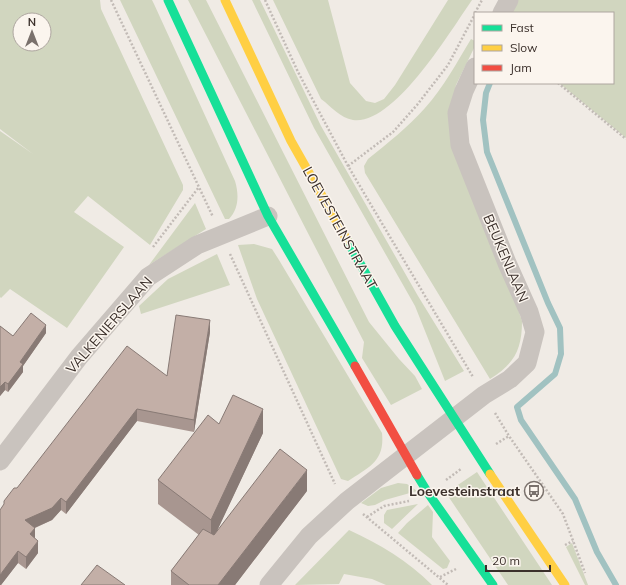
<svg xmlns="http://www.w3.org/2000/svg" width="626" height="585" viewBox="0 0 626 585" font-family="Mulish,sans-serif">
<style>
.green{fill:#d1d6bf;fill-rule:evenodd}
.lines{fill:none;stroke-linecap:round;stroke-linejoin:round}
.stream{stroke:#a1c2c1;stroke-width:6}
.path{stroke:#c2bbb6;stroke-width:2.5;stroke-dasharray:2 2;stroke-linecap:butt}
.street{stroke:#c9c3be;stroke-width:19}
.fast{stroke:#16e098;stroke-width:9}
.slow{stroke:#ffcf43;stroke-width:9}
.jam{stroke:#f24e42;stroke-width:9}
.wall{fill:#a89690}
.shaded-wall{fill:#887a75}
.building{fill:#c3afa7;stroke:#887a75}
.labels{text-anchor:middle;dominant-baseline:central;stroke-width:3;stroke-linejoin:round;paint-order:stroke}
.street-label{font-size:14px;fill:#3b302b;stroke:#fbf5ee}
.poi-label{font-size:14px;font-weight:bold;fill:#3b302b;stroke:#fbf5ee;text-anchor:end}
</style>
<rect width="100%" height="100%" fill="#f0ebe5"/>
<path class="green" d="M0,0H100L101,9L183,185V190L150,245L88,196L74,212L124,247L67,328L10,289L1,298L0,297V131L33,154L0,129ZM20,20H44V44H20Z
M120,0H152L154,4L235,181C239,194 239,209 229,219H225Z
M188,0H206L369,322L399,359L415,376L422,389L391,405L362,358L364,342Z
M252,0H260L321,126L418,296L464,371L445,381L415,306L314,128Z
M273,0H328L350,83L366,101L375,103L384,99L395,85L448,0H472C451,30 394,126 353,120C340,118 332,107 321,99Z
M509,0H626V138L559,83H613V13H502Z
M471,39L475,41V46L456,85L451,114L522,321C522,350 514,364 490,379L365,173L364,166L368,159C388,143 408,127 425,108C444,87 457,62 471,39Z
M195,203L206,229L149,265Z
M254,244L272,249L279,260L382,433C385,461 369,467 348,481L341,479L257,299L238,245Z
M217,254L230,285L141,314L139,306L168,279Z
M477,472L552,585H508L446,493Z
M398,483L407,484L417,491L385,500L375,505L368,506L361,503L381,488Z
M418,504L392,529L384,523V515L387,510Z
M428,505L433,512L432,537L450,561L447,568L443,569L398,533L407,523Z
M349,530C380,544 408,561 432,585H386L372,579L344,574L339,584L295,585Z
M572,543L588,585H585L566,547Z"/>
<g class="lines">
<path class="stream" d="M490,83L486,93L483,120L487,152L548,303L560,328L561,354L555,374L517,407L521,420L575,499L597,552L616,585"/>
<path class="path" d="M111,0L213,217
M265,0L298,72L348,166L473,377
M475,13L482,0
M558,83L626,139
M348,166L393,132L417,105L448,65L475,14
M153,247L199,187
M230,254L335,484
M495,413L509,436L563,514L585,573
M496,444L509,436
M446,480L461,469
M529,492L542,483
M363,514L448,585
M367,517L384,506L409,501
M565,545L573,541
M440,577L456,569"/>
<path class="street" d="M502,13L509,0
M0,461L79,357L148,277L197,245L268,216
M269,585L309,536L347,501L484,395L510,379L527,363L535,332L529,312L507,263L460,145L457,113L464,91L475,67"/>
<path class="fast" d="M168,0L268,216L355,366
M347,240L395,326L490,474
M417,475L428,493L493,585"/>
<path class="slow" d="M225,0L291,141L347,240
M490,474L565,585"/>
<path class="jam" d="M355,366L417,475"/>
</g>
<path class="wall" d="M0,326L13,336L46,333L23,366V372L8,392L5,390L0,396Z
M210,332L194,432L137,421L66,514L61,510L52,520L35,528V538L38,553L26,569L18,563L1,585H0L17,488L167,376Z
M219,424L263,433L217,530L307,491L235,585H171V571L199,535L158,504V480Z"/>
<path class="shaded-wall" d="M210,320V332L194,432V420Z
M46,325V333L23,366V372L8,392V384L20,362Z
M5,382V390L0,396V387Z
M137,409V421L66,514V502Z
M263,409V433L211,544V520Z
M307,470V491L235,585H218Z
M61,498V510L52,520L25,532V520Z
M35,528V540L30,534Z
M38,541V553L26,569V557Z
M18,551V563L1,585H0V575Z"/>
<path class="building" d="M31,313L46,325L20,362L23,364L8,384L5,382L0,387V326L13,336Z
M176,315L210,320L194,420L137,409L66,502L61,498L52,508L25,520L35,528L30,534L38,541L26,557L18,551L0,575V510L4,504V501L14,488H17L127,346L167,376Z
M233,395L263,409L211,520L158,480L208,415L219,424Z
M280,449L307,470L218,585H189L171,571L203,529L214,535Z
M97,565L125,585H81Z"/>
<defs>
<symbol id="bus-ring" viewBox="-11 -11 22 22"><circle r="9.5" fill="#fbf5ee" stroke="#7a716c" stroke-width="1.5"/><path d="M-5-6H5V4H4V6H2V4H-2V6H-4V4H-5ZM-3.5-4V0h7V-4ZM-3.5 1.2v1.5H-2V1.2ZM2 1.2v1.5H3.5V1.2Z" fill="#7a716c"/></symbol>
</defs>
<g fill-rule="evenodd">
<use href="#bus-ring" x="523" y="480" width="22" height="22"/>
</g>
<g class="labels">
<g class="street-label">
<text transform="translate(340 228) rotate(61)">LOEVESTEINSTRAAT</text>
<text transform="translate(506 258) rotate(67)">BEUKENLAAN</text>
<text transform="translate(109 325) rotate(-49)">VALKENIERSLAAN</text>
</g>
<g class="poi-label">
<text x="520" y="491">Loevesteinstraat</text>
</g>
</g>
<rect x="474" y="12" width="140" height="72" fill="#fbf5ee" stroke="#aea6a0"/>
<rect x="482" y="25" width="20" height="6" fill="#16e098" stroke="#aea6a0"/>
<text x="510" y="32" font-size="12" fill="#3b302b">Fast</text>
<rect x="482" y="45" width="20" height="6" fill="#ffcf43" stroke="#aea6a0"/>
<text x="510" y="52" font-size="12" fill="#3b302b">Slow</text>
<rect x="482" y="65" width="20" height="6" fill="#f24e42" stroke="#aea6a0"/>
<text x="510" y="72" font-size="12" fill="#3b302b">Jam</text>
<g transform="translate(32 32)"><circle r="19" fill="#fbf5ee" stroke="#aea6a0"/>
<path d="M0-3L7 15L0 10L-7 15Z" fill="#7a716c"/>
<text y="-6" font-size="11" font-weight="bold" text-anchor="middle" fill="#3b302b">N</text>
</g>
<path d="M486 565v6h64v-6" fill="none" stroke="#3b302b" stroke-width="2"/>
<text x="492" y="565" font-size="12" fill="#3b302b" stroke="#fbf5ee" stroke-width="3" paint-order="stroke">20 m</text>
</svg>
